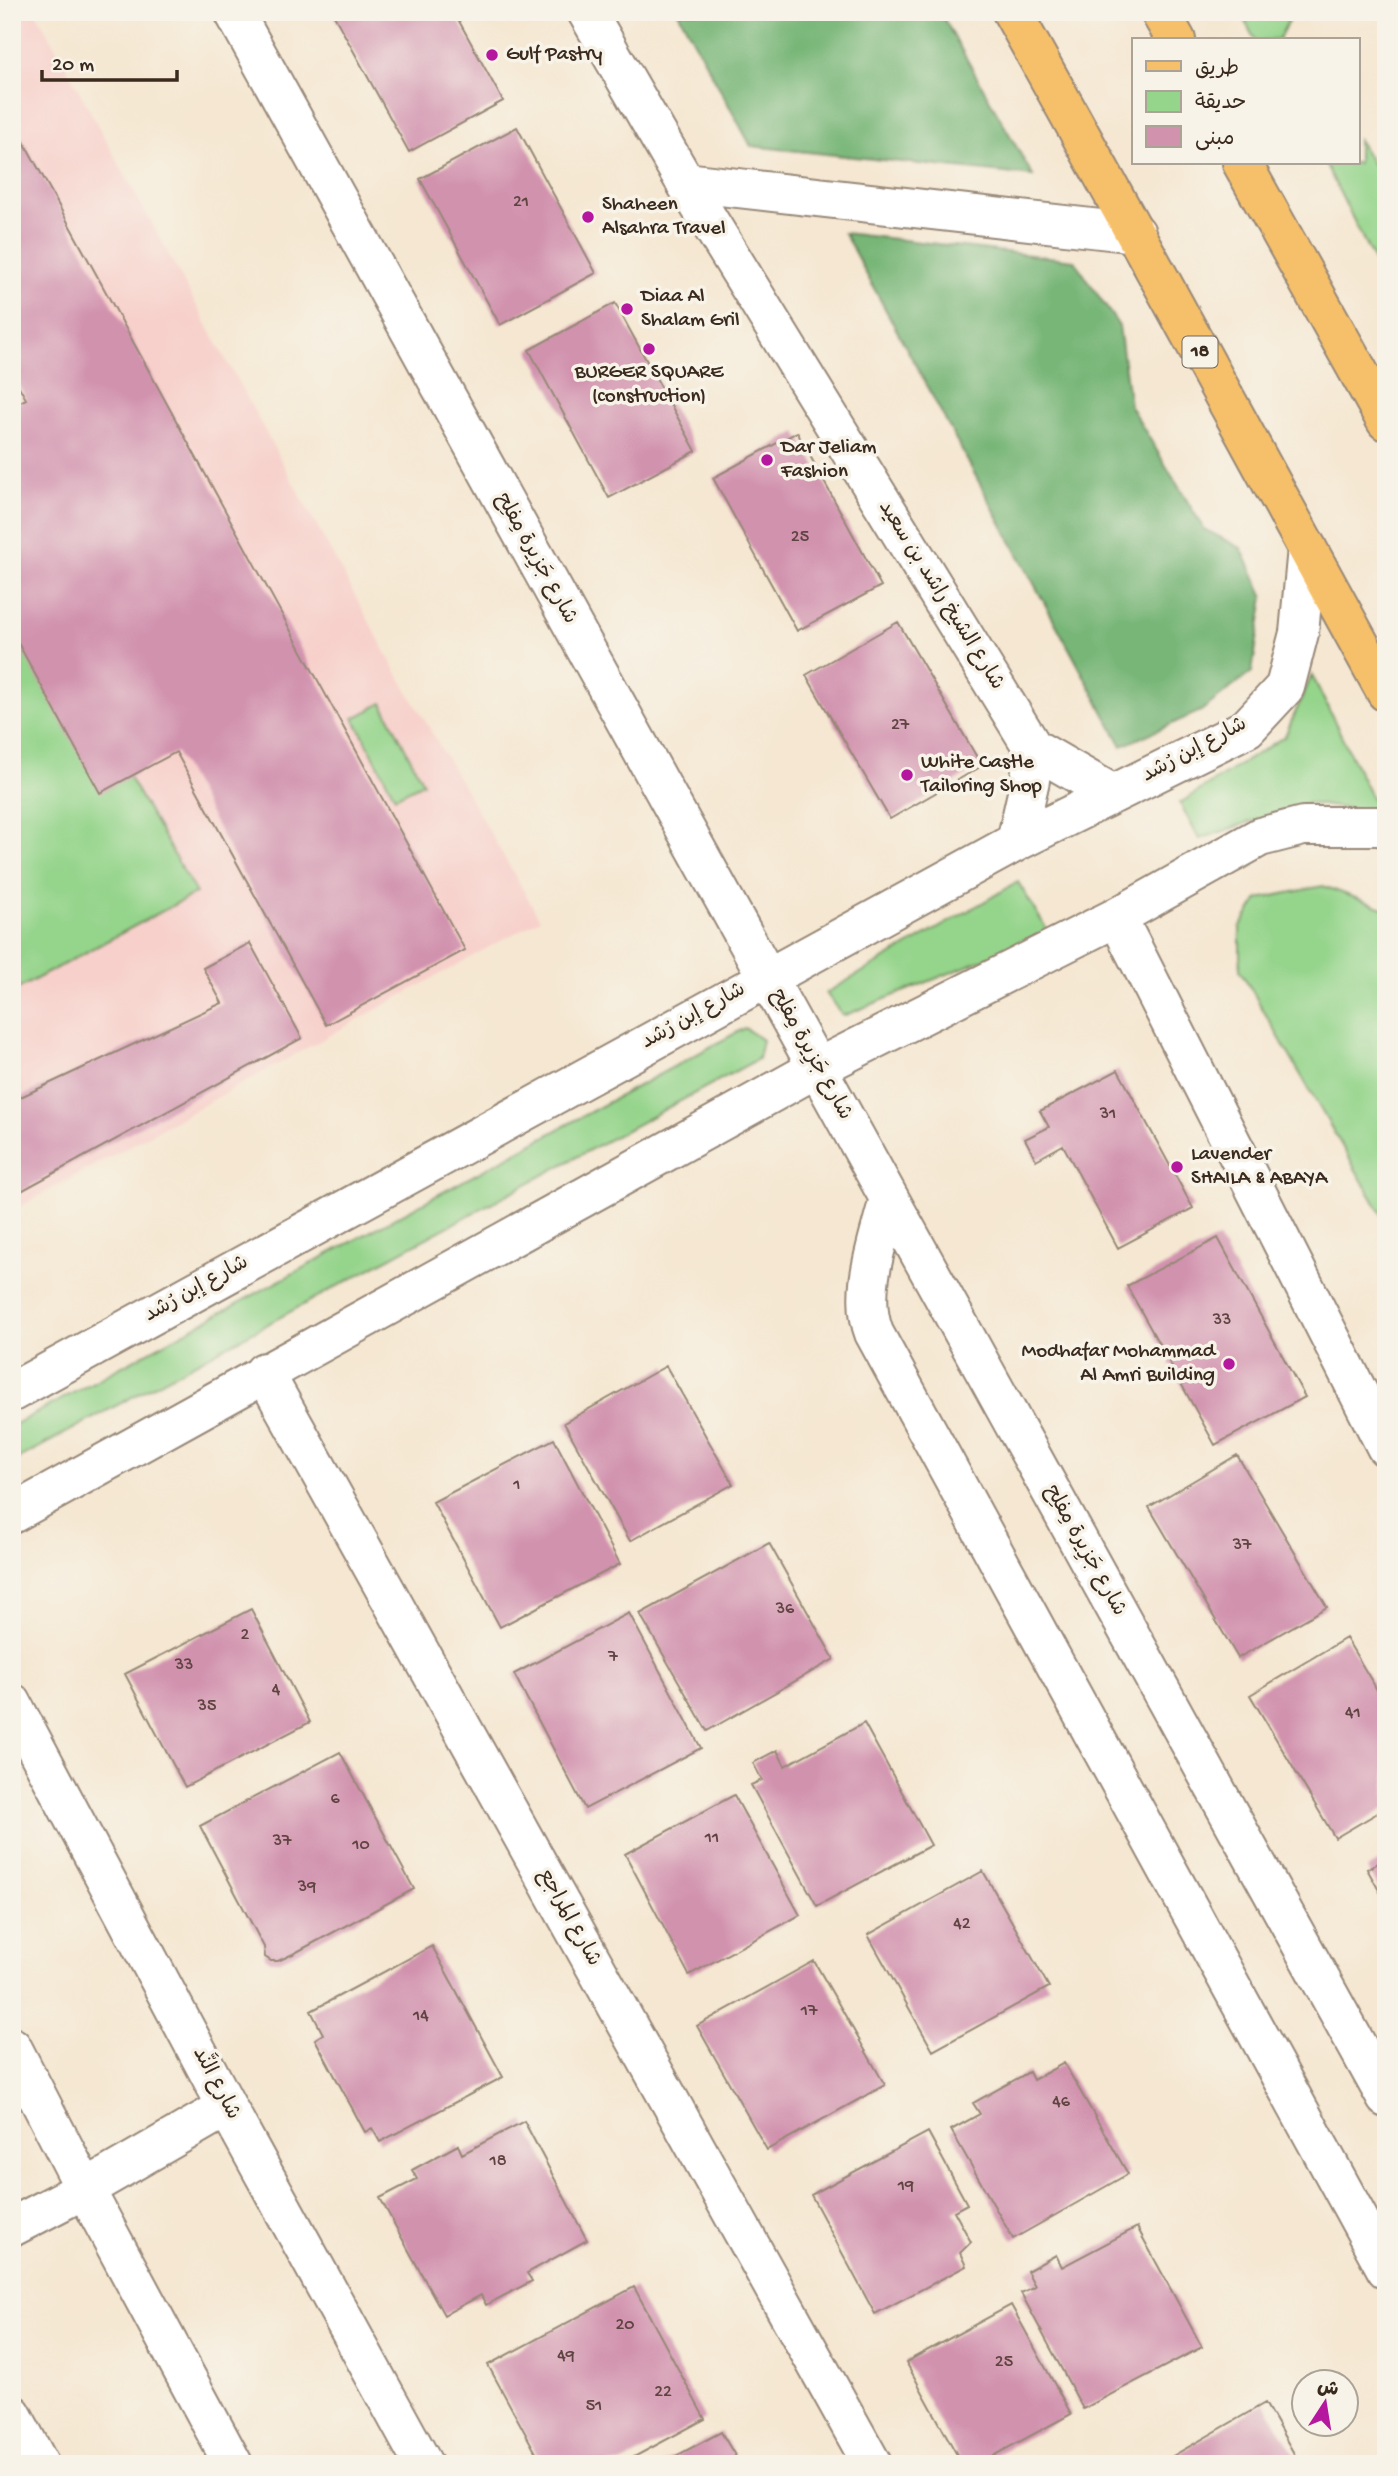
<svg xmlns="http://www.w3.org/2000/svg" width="1398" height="2476" viewBox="0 0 1398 2476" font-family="'Gochi Hand','Playpen Sans Arabic',sans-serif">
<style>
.built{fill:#f7d0cb}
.green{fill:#94d48b;stroke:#687f54;stroke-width:2}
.forest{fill:#77b677;stroke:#59704a;stroke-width:2}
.building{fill:#d192ae}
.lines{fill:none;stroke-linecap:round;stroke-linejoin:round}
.minor-casing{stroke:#988878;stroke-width:42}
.major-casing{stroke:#988878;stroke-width:42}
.minor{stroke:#fff;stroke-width:38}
.major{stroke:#f6c06b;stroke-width:38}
.poi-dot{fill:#b5179e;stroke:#f7f3e8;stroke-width:2.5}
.labels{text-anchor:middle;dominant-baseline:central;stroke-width:7;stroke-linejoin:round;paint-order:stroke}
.number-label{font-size:18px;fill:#604442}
.shield{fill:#f7f3e8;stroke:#73665b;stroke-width:2}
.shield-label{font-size:19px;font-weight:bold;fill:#3b2a1e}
.poi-label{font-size:21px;fill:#3b2a1e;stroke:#f7f3e8;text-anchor:start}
.street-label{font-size:21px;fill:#3b2a1e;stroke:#f7f3e8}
</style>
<rect width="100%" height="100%" fill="#f7f3e8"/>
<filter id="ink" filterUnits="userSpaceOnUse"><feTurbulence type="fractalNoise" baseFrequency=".0143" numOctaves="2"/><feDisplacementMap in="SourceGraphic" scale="14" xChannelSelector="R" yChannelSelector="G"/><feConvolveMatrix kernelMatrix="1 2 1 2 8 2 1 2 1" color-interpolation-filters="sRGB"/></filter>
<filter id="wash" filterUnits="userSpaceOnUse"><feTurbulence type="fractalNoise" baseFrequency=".00686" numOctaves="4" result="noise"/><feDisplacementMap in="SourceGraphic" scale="28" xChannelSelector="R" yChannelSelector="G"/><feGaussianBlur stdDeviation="1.57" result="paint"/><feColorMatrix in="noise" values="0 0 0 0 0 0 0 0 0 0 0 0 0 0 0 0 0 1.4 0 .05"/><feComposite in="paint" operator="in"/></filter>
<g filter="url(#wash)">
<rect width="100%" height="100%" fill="#f5e7d1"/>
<path class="built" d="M12,12H36L394,667L540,919L12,1211Z"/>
<path class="green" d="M1240,12H1293L1278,40H1255Z
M1358,139L1386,187V285L1325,163H1358Z
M12,575L196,893L12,992Z
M1312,675L1379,813L1307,803L1199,839L1180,803L1285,736Z
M382,703L423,783L395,797L354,718Z
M1018,882L1049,933L843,1016L826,993Z
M1323,886L1386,909V1222L1240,970V927L1258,899Z
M745,1028L762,1040L758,1059L12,1462V1426Z"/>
<path class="forest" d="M678,12H940L1033,176L751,146Z
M844,233L1074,260L1119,326L1130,406L1204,529L1241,548L1264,597L1252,672L1201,711L1122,746Z"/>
<g id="blocks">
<path class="building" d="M332,12H454L503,101L409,152Z
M12,120L465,950L326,1025L176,752L100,793L12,632V406L26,399L12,374Z
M517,127L596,273L500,325L420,179Z
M615,303L696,451L609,498L529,350Z
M797,432L881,586L797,631L713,478Z
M898,622L982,766L890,819L806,675Z
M250,943L302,1038L12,1196V1101L222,1003L203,968Z
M1118,1070L1193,1208L1118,1248L1063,1145L1036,1160L1025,1139L1049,1127L1040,1111Z
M1218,1238L1305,1397L1215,1445L1127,1286Z
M666,1366L733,1484L630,1541L564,1423Z
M554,1439L620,1564L500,1627L433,1502Z
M1237,1455L1327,1607L1238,1658L1149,1507Z
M769,1543L834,1659L707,1731L640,1614Z
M251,1609L310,1722L185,1787L125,1674Z
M629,1613L701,1748L585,1809L514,1674Z
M1346,1638L1386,1705V1808L1335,1838L1250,1695Z
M864,1723L931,1845L817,1906L751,1785L762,1780L753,1763L777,1750L785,1766Z
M340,1752L414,1889L293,1954L278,1961H271L265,1957L264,1947L200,1826Z
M734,1795L800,1915L689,1975L625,1854Z
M1386,1859V1903L1367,1869Z
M983,1871L1049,1987L933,2051L868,1935Z
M432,1946L503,2077L380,2142L372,2128L365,2132L315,2039L323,2034L311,2011Z
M814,1961L885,2085L767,2150L697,2026Z
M1064,2063L1128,2174L1013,2239L951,2130L980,2114L973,2103L1029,2072L1033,2080Z
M524,2121L587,2240L527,2273L532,2281L486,2305L481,2295L444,2315L380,2198L417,2179L412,2170L458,2145L462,2154Z
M928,2132L967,2204L954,2211L971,2242L960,2253L966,2266L875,2314L811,2195Z
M1137,2227L1202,2347L1083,2409L1021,2293L1035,2286L1027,2271L1056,2255L1062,2267Z
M634,2287L705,2419L621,2464H542L488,2365Z
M1011,2305L1071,2414L978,2464H962L906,2362Z
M1265,2403L1300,2464H1159Z
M721,2432L740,2464H661Z"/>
</g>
</g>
<g filter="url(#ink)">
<use href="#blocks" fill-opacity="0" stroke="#988878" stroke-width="2"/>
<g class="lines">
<defs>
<path id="minor" d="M234,12L1386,2098
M587,12L685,182L1033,748L1113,794
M685,182L1136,233
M1016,842L1030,780L1033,748
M1117,917L1386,1447
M889,1198C879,1240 858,1291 874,1333L1386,2269
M264,1372L872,2464
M12,1392L1016,842L1247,728L1285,687L1299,633L1307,548
M12,1514L817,1068L1117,917L1260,837L1303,826H1379L1386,828
M12,1703L227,2107L423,2464
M12,2047L85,2189L233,2464
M12,2227L85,2189L227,2107
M12,2414L39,2464"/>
<path id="major" d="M1012,12C1139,238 1261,465 1386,692
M1160,12L1176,40
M1242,163L1386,421"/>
</defs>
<use href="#minor" class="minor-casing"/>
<use href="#major" class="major-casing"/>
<use href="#minor" class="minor"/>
<use href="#major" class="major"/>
</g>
</g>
<g class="poi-dot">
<circle cx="492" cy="55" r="7"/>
<circle cx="588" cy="217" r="7"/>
<circle cx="627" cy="309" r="7"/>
<circle cx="649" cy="349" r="7"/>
<circle cx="767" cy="460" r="7"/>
<circle cx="907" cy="775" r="7"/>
<circle cx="1177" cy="1167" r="7"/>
<circle cx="1229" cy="1364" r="7"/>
</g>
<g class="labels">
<g class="number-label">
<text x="521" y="202">21</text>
<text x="800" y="537">25</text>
<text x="900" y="725">27</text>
<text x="1108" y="1114">31</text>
<text x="1222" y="1320">33</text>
<text x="517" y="1485">1</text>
<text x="1242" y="1545">37</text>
<text x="785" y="1609">36</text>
<text x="245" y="1635">2</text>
<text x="613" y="1657">7</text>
<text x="184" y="1665">33</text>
<text x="276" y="1690">4</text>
<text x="207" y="1706">35</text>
<text x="1353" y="1713">41</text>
<text x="335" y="1799">6</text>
<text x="712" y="1838">11</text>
<text x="282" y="1841">37</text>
<text x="361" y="1845">10</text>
<text x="307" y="1887">39</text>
<text x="962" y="1924">42</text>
<text x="809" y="2011">17</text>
<text x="421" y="2016">14</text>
<text x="1061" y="2102">46</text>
<text x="498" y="2161">18</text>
<text x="906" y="2186">19</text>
<text x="625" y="2325">20</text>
<text x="566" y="2356">49</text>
<text x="1004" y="2362">25</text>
<text x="663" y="2392">22</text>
<text x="594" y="2406">51</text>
</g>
<rect class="shield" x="1182.5" y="336.5" width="35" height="31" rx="5"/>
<g class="shield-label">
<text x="1200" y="352">18</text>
</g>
<g class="poi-label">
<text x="506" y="55">Gulf Pastry</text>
<text x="602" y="205">Shaheen<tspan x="602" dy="24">Alsahra Travel</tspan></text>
<text x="641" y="297">Diaa Al<tspan x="641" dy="24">Shalam Gril</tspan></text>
<text x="649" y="373" text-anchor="middle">BURGER SQUARE<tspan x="649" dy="24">(construction)</tspan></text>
<text x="781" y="448">Dar Jeliam<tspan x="781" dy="24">Fashion</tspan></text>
<text x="921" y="763">White Castle<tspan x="921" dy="24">Tailoring Shop</tspan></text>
<text x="1191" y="1155">Lavender<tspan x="1191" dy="24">SHAILA &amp; ABAYA</tspan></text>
<text x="1215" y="1352" text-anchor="end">Modhafar Mohammad<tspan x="1215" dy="24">Al Amri Building</tspan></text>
</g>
<g class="street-label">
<text transform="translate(535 559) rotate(61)">شارع جَزِيرة مِفلِح</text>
<text transform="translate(940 596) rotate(58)">شارع الشيخ راشد بن سعيد</text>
<text transform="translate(1195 751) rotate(-28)">شارع إبن رُشد</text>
<text transform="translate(694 1017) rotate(-29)">شارع إبن رُشد</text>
<text transform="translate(810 1055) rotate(61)">شارع جَزِيرة مِفلِح</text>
<text transform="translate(197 1290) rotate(-29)">شارع إبن رُشد</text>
<text transform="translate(1084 1551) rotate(61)">شارع جَزِيرة مِفلِح</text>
<text transform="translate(568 1918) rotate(61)">شارع المراجع</text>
<text transform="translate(215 2084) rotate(62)">شارع النَّد</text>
</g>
</g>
<rect width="1398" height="2476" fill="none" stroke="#f7f3e8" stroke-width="42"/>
<rect x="1132" y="38" width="228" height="126" fill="#f7f3e8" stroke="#aca397" stroke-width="2"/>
<rect x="1146" y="61" width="35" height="10" fill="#f6c06b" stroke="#aca397" stroke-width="2"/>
<text x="1195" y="74" font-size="21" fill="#3b2a1e">طريق</text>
<rect x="1146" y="91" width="35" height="21" fill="#94d48b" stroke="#aca397" stroke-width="2"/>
<text x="1195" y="108" font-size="21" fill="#3b2a1e">حديقة</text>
<rect x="1146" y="126" width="35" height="21" fill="#d192ae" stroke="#aca397" stroke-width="2"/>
<text x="1195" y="144" font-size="21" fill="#3b2a1e">مبنى</text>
<g transform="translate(1325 2403) rotate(12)"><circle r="33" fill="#f7f3e8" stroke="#aca397" stroke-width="2"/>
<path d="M0-5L12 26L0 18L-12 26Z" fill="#b5179e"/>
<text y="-10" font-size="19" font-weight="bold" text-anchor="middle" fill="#3b2a1e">ش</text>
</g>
<path d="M42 70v10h135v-10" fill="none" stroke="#3b2a1e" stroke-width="3.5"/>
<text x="52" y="70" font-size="21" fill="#3b2a1e" stroke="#f7f3e8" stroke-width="5" paint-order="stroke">20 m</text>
</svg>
